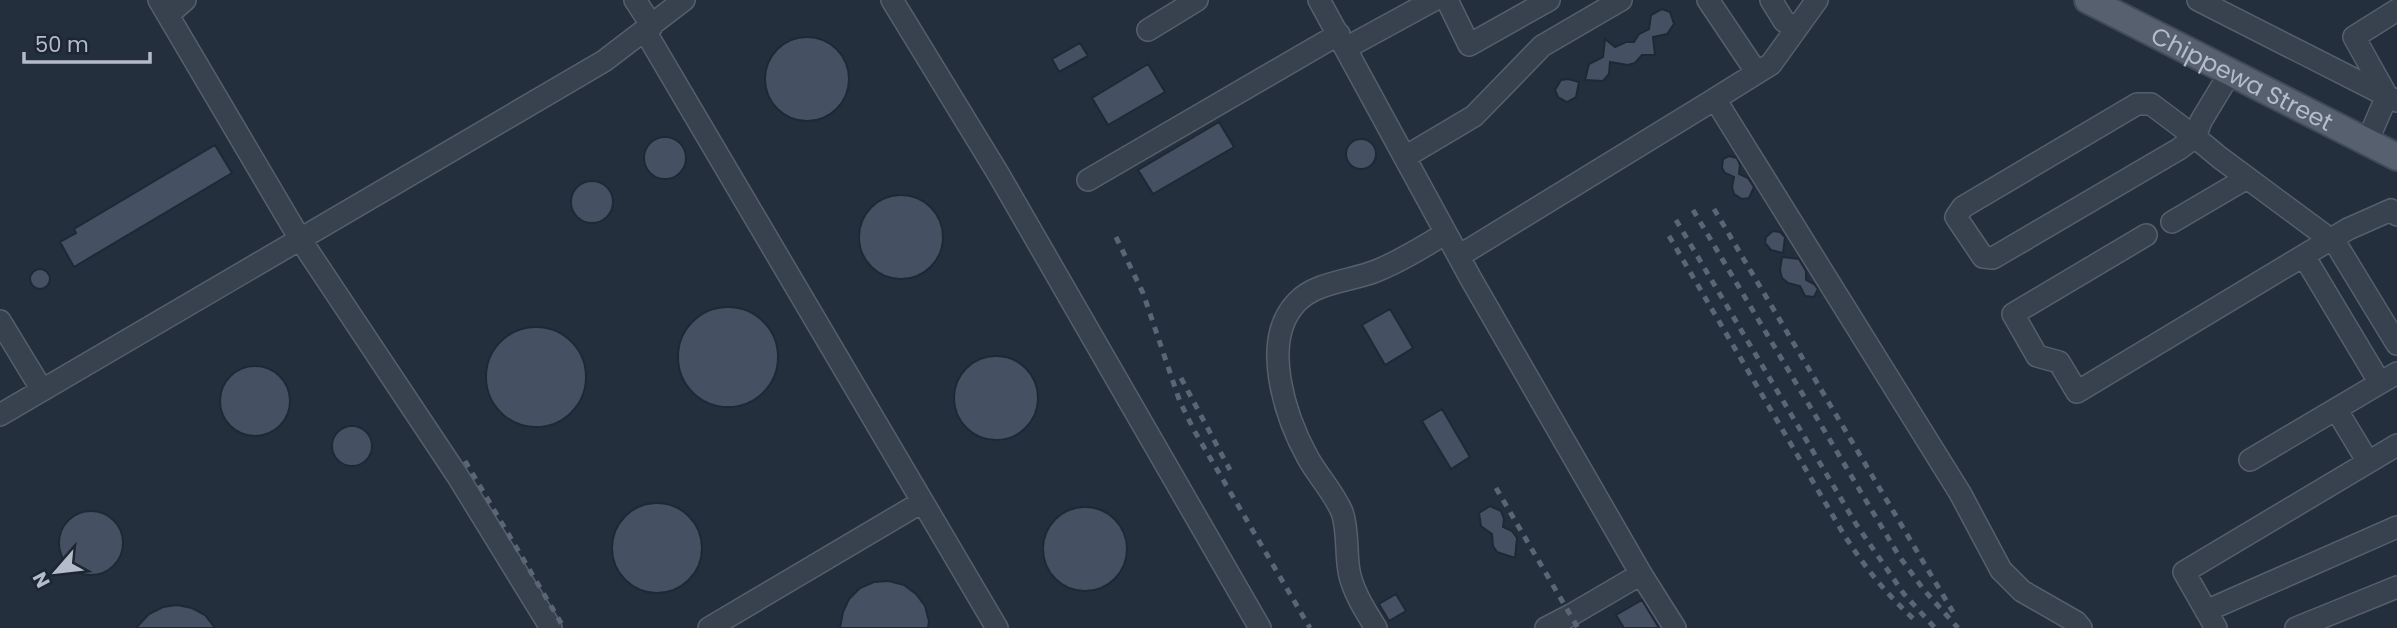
<svg xmlns="http://www.w3.org/2000/svg" width="2397" height="628" viewBox="0 0 2397 628" font-family="Poppins,sans-serif">
<style>
.building{fill:#455162;stroke:#1f2835;stroke-width:2}
.lines{fill:none;stroke-linecap:round;stroke-linejoin:round}
.minor-casing{stroke:#565f6c;stroke-width:24}
.major-casing{stroke:#414a57;stroke-width:30}
.minor{stroke:#38414e;stroke-width:21}
.major{stroke:#56606e;stroke-width:26}
.rail{stroke:#5a6575;stroke-width:5;stroke-dasharray:7 7;stroke-linecap:butt}
.labels{text-anchor:middle;dominant-baseline:central;stroke-width:7;stroke-linejoin:round;paint-order:stroke}
.street-label{font-size:24px;fill:#b4bcc9;stroke:#1d2633}
</style>
<rect width="100%" height="100%" fill="#242f3e"/>
<path class="building" d="M1662,9L1670,12L1674,24L1667,34L1653,37L1655,55H1642L1635,63L1628,65L1610,62L1609,74L1603,81L1585,80L1589,64L1603,57L1605,39L1615,47L1626,42H1634L1639,34L1649,29L1651,15Z
M765 79a42 42 0 1 1 84 0a42 42 0 1 1-84 0Z
M1080,43L1088,56L1059,72L1052,59Z
M1148,64L1165,92L1108,125L1092,98Z
M1568,79L1579,82L1576,97L1567,102L1558,97L1555,90L1561,80Z
M1219,122L1234,147L1153,194L1138,170Z
M644 158a21 21 0 1 1 42 0a21 21 0 1 1-42 0Z
M1346 154a15 15 0 1 1 30 0a15 15 0 1 1-30 0Z
M215,145L232,173L74,267L60,242L76,233L74,229Z
M1729,156L1737,158L1740,165L1739,174L1748,178L1754,187L1749,198L1742,199L1734,194L1732,187L1734,177L1725,173L1722,168L1723,159Z
M571 202a21 21 0 1 1 42 0a21 21 0 1 1-42 0Z
M859 237a42 42 0 1 1 84 0a42 42 0 1 1-84 0Z
M1773,231L1780,232L1785,237L1783,253L1771,250L1765,243L1766,237Z
M1782,257L1799,259L1806,271V280L1814,284L1818,289L1814,297L1805,296L1800,286L1788,283L1782,278L1780,270Z
M30 279a10 10 0 1 1 20 0a10 10 0 1 1-20 0Z
M678 357a50 50 0 1 1 100 0a50 50 0 1 1-100 0Z
M1390,309L1413,348L1385,365L1362,325Z
M486 377a50 50 0 1 1 100 0a50 50 0 1 1-100 0Z
M954 398a42 42 0 1 1 84 0a42 42 0 1 1-84 0Z
M220 401a35 35 0 1 1 70 0a35 35 0 1 1-70 0Z
M1442,409L1470,457L1451,469L1422,421Z
M332 446a20 20 0 1 1 40 0a20 20 0 1 1-40 0Z
M612 548a45 45 0 1 1 90 0a45 45 0 1 1-90 0Z
M1490,506L1501,511L1504,519L1503,527L1512,531L1517,538L1515,558L1497,552L1493,546L1492,534L1481,526L1479,513Z
M1043 549a42 42 0 1 1 84 0a42 42 0 1 1-84 0Z
M59 543a32 32 0 1 1 64 0a32 32 0 1 1-64 0Z
M889,581L904,585L916,594L925,606L929,621L928,628H840L843,612L849,599L860,588L874,582Z
M1396,594L1406,611L1389,621L1379,604Z
M1642,600L1659,628H1624L1616,615Z
M177,605L192,608L205,615L215,628H136L149,614L163,607Z"/>
<g class="lines">
<defs>
<path id="minor" d="M159,0L300,239L457,475L551,628
M635,0L652,26
M892,0L999,175L1260,628
M1319,0L1471,279L1641,574L1675,628
M1447,0L1469,45L1549,0
M1708,0L1757,73
M1771,0L1784,21L1796,29
M2198,0L2397,101
M168,15L185,0
M1148,30L1197,0
M645,31L997,628
M1346,48L1434,0
M2230,73L2201,121L2195,137L2219,157L2331,240
M2387,96L2354,37L2397,10
M1715,99L1771,64L1817,0
M2137,104H2151L2195,137L2179,149L1993,258L1983,257L1956,217L1963,207Z
M2367,142L2387,96
M1405,157L1474,116L1542,46L1621,0
M1088,180L1339,34
M2172,222L2247,178
M2146,235L2013,314L2037,356L2059,362L2077,392L2348,229L2391,210L2397,215
M2333,239L2397,344
M1459,256L1715,99L1960,493L2001,570L2022,591L2076,622L2081,628
M2304,256L2380,383L2397,373
M0,321L42,390
M2336,409L2368,462
M0,415L604,61L684,0
M2250,460L2380,383
M2206,611L2397,527
M709,628L922,502
M1376,628C1366,612 1355,595 1350,576C1345,556 1349,531 1342,512C1334,493 1318,476 1308,458C1286,418 1259,341 1297,302C1316,282 1351,281 1376,271C1401,261 1423,247 1446,233
M1546,628L1571,615L1641,574
M2216,628L2184,572L2397,445
M2296,628L2397,587"/>
<g id="major">
<path id="s1" d="M2088,0L2397,157"/>
</g>
</defs>
<use href="#minor" class="minor-casing"/>
<use href="#major" class="major-casing"/>
<use href="#minor" class="minor"/>
<use href="#major" class="major"/>
<path class="rail" d="M1714,209L1953,612
M1693,210L1899,556L1924,590L1958,628
M1676,220L1856,524L1904,594L1935,628
M1669,236L1843,533C1865,568 1887,595 1918,623
M1116,237L1143,293L1180,402L1195,432L1310,628
M1181,378L1230,470
M465,461L564,628
M1496,488L1578,628"/>
</g>
<g class="labels">
<g class="street-label">
<text stroke="none"><textPath href="#s1" startOffset="173">Chippewa Street</textPath></text>
</g>
</g>
<g transform="translate(56 572) rotate(242)" stroke="#1d2633" stroke-width="5" paint-order="stroke">
<path d="M0-5L12 26L0 18L-12 26Z" fill="#b4bcc9"/>
<text y="-10" font-size="19" font-weight="bold" text-anchor="middle" fill="#b4bcc9">N</text>
</g>
<path d="M24 52v10h126v-10" fill="none" stroke="#b4bcc9" stroke-width="3.5"/>
<text x="35" y="52" font-size="21" fill="#b4bcc9" stroke="#1d2633" stroke-width="5" paint-order="stroke">50 m</text>
</svg>
